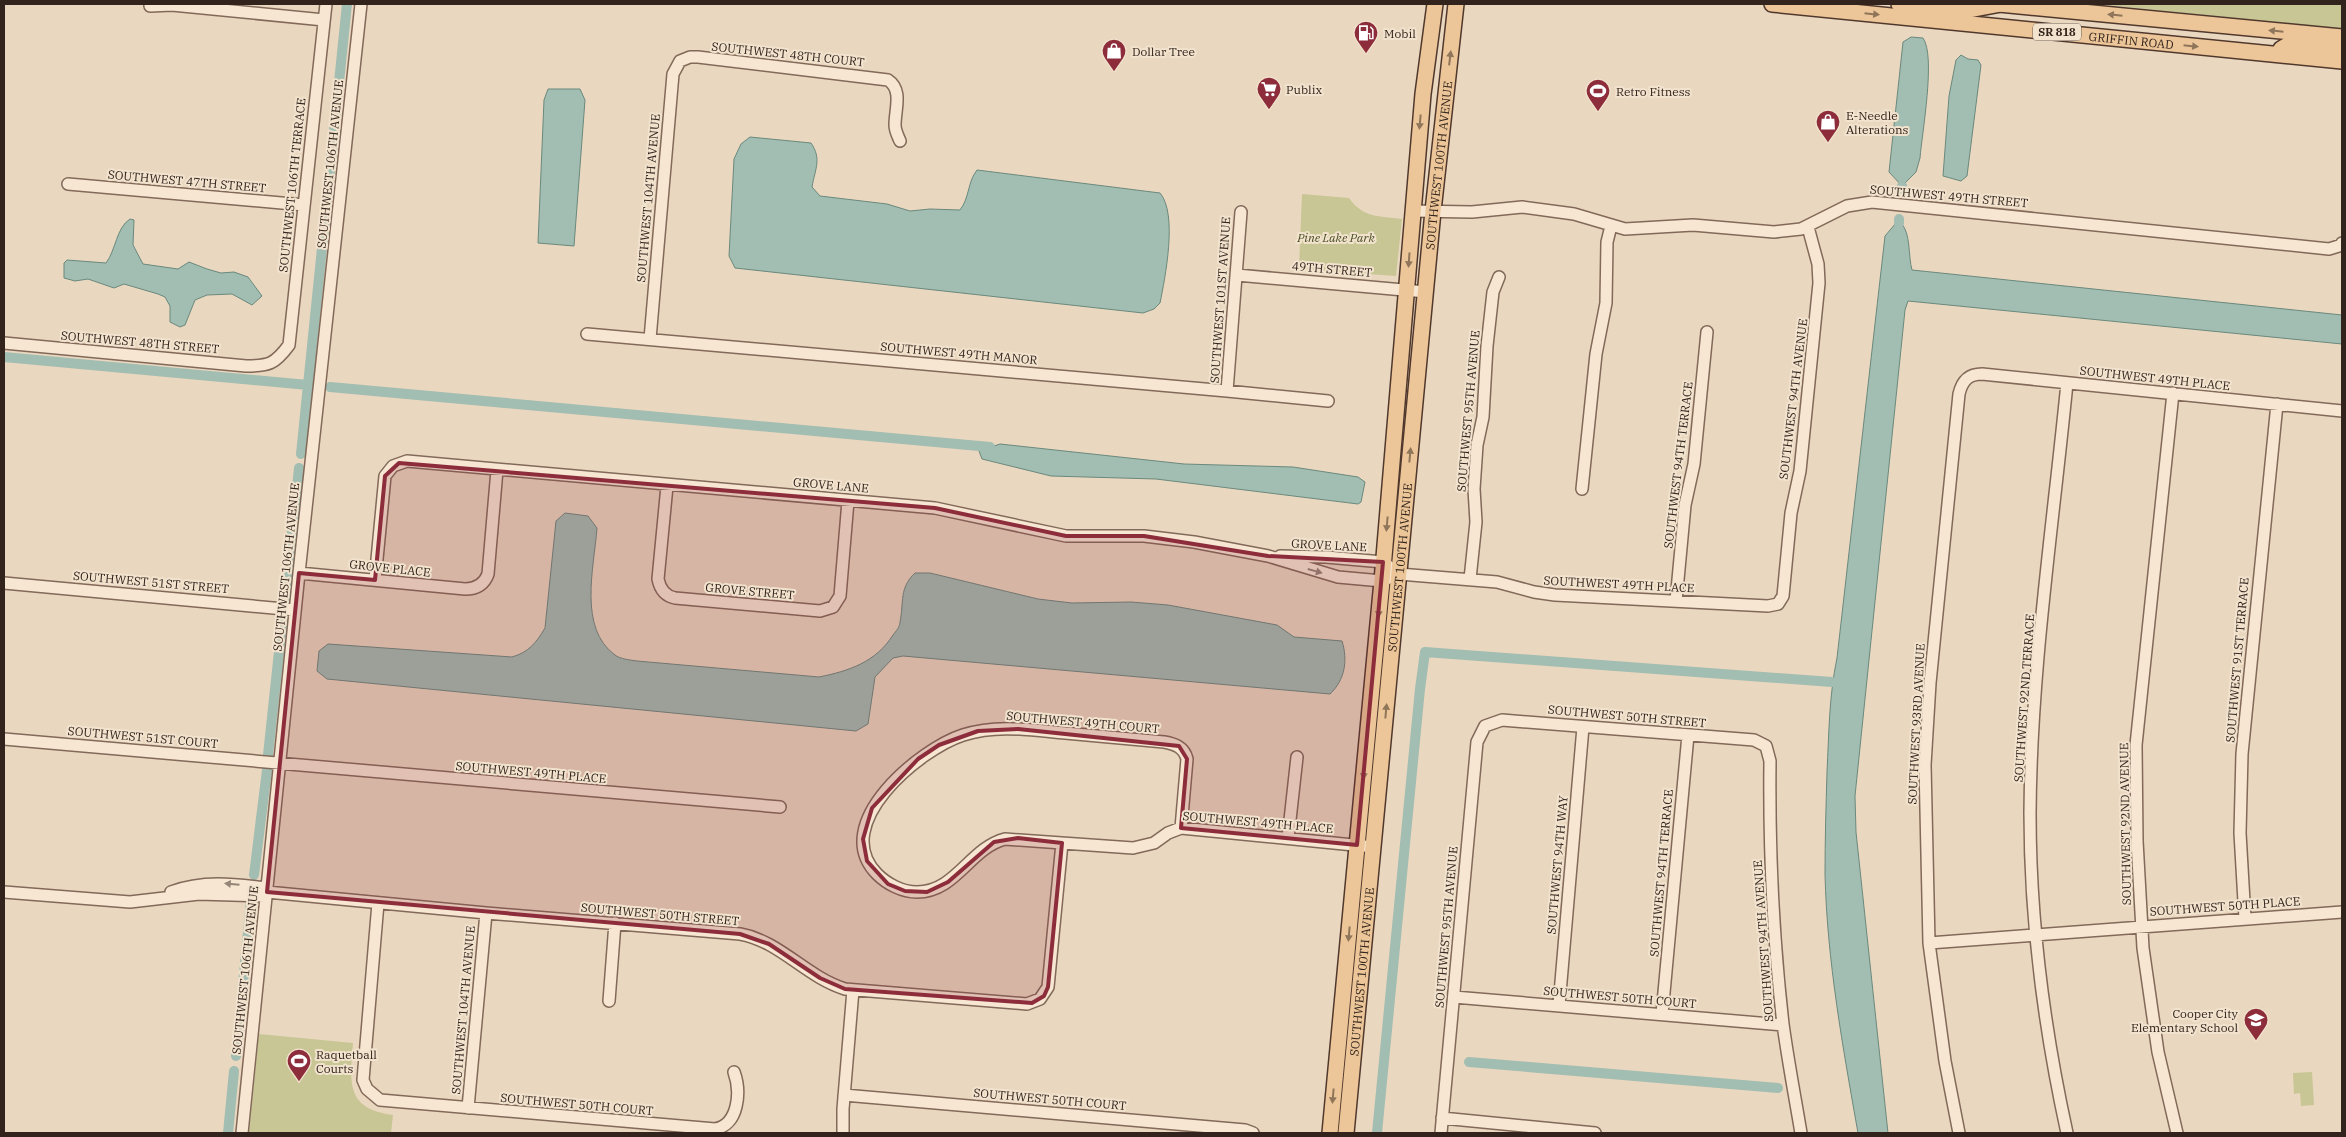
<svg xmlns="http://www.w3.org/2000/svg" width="2346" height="1137" viewBox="0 0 2346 1137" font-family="'IBM Plex Serif',serif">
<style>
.green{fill:#c7c694}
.water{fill:#a2bdb1;stroke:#6a897d}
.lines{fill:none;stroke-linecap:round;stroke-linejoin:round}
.canal{stroke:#a2bdb1;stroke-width:10}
.minor-casing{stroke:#826959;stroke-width:14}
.major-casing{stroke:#50382d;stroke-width:18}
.minor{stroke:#f6e6d2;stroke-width:11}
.major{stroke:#ecc698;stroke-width:15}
.oneway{fill:#8f755a}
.oneway2{fill:#948577}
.marked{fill:#8d2d3c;fill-opacity:0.2;stroke:#8d2d3c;stroke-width:4;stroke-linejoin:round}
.labels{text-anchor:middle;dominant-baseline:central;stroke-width:4;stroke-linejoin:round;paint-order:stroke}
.shield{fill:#f2e3ce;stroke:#6c5d51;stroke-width:1}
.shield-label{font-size:11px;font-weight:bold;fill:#32241c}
.poi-label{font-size:12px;fill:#32241c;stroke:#f2e3ce;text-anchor:start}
.street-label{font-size:12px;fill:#32241c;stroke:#f2e3ce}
.park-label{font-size:12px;font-style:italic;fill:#494e24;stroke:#f2e3ce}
</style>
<rect width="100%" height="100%" fill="#ead7bf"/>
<path class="green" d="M2097,4H2342V29Z
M1302,194L1349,198C1363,218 1379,216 1402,219L1396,276L1299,269Z
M259,1034L353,1043C350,1082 345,1109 393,1115L391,1133H249Z
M2312,1072L2314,1105L2301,1106L2300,1093L2294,1094L2293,1073Z"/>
<path class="water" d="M1911,37L1923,38C1936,56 1922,133 1920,158L1916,172L1902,186L1889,172L1903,42Z
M1961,55L1968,59L1978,60L1981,65L1967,176L1961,181L1943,176L1949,96L1956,60Z
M548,89H580L585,100L574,246L538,243L544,100Z
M750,137L811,143C822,159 815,169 812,187L820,196L887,204L910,211L930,209L960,210C970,197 967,183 977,170L1160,193C1178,214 1165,278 1160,303L1154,309L1143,313L735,268L729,256L734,159L741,144Z
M130,219L134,220L133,245L143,264L178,269L189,262L207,269L221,273L234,272L248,277L262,296L252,305L232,294L207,295L195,300L185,325L180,327L170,322V306L165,297L158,294L124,284L114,288L88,279L75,281L64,278V263L67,260L106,263C116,250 116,228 130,219Z
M1896,223H1901C1911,233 1908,256 1912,270L2342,315V344L1908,301L1905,310L1855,796L1856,832L1888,1133H1858C1843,1048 1827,961 1825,874C1825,840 1826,806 1827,772C1829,733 1829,696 1837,658L1885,236Z
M1000,444L1184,464L1293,467L1358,477L1365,482L1361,502L1358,504L1156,479L1051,476L982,459L979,451Z
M565,513L588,516L597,528C594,568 578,628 615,655C620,659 630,660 637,661L819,677C849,671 876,662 893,635C896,631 900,627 900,622C904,602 899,588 915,573H930L1038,599L1072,603L1131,602L1168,605L1277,625L1294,637L1342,641C1348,660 1345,680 1330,694L903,656L893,658L875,677L868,724L856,731L327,679L317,671L319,651L328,644L512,657C529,652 536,643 545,628L556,521Z"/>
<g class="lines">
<path class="canal" d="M1902,189V186
M1899,223V219
M4,357L308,385L347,4
M330,387L990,447
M301,454L308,385H313
M294,516L299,468
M285,599L292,531
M268,755L283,614
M254,875L267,770
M236,1056L251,901
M1469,1062L1778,1088
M228,1133L234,1071
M1377,1133L1420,689L1425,652L1832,682"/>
<defs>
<path id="minor" d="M150,6L172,5L324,20
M680,61L690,57H698L888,80C903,90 895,109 895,125C895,131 898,136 900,141
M68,184L304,205
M1412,211L1472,212L1522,207L1574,214L1625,229L1693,225L1774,232L1801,229L1847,206L1872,202L2329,249L2342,245V243
M1237,275L1426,292
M587,334L1227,391L1328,401
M650,339L673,74L680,61
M4,343L246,366C269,366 275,364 289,345L326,4
M2067,383C2053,526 2031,669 2030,813C2030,921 2044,1028 2067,1133
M1227,391L1241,212
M2173,393L2136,745L2137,841L2143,948L2158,1052L2177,1133
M667,486L658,579C660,589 665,596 675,598L820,611L833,607L840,596L848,501
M1582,489L1596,354L1606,303L1607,242L1611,226
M1280,556L1326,557L1383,562L1399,574
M299,573L465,589C476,589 484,585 488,574L497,470
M1470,579L1476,522L1474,489L1477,445L1483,417L1487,346L1493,292L1499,277
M375,580L385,476L393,466L407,461L935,508L1066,536H1144L1194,542L1268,556L1338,577L1382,581L1399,574L1497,582L1534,592L1555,595L1768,606L1778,604
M4,583L295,610
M1676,601L1685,505L1694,464L1707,332
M1778,604L1783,596L1791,513L1800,471L1819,283L1818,264L1808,227
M4,739L780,807
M1181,828L1187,759C1184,747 1175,744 1164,742C1131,739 1098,736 1065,733C1031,730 997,724 963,735C920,749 828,824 877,874C887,884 902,892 917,892C956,892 970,848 1005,839L1133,848L1154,843L1168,833L1181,828L1374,847
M1288,838L1297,757
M4,892L130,902L199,894L266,896
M171,892C203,880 234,884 267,888
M267,892L486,913L740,934C780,941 806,977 845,989L1027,1004L1040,999L1048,987L1062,843
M378,903L363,1080L367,1089L380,1100L715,1129C739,1125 741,1091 734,1072
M2245,919L2240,833L2242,754L2277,404
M1929,943L2342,912
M1454,997L1783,1025
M609,1001L615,923
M1559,1005L1583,727
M1662,1014L1688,735
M844,1095L1245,1130L1253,1133
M468,1108L486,913
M1442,1118L1595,1133
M242,1133L299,573L361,4
M843,1133V1109L853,990
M1441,1133L1477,742L1485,726L1502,720L1754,740L1766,746L1770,761C1769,849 1773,937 1783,1024C1788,1061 1795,1097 1801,1133
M1959,1133L1945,1061L1929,943L1925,765L1930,683L1959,394C1962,381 1968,374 1982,374L2342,411"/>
<g id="major">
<path id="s1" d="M1772,4L2342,61"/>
<path d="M1899,4L1969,10L2001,4"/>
<path d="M1999,4L2342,37"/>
<path d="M2278,54L2281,49L2291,43L2342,48"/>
<path d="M1330,1133L1382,581L1423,94L1435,4"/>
<path id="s2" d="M1346,1133L1433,211L1456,4"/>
</g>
</defs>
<use href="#minor" class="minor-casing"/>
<use href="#major" class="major-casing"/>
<use href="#minor" class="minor"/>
<use href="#major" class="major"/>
</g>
<defs><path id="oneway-solid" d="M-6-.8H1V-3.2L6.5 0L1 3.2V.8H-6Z" transform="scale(1.25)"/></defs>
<g class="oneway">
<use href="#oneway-solid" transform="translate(1872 14) rotate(6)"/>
<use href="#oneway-solid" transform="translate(2115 15) rotate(-174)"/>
<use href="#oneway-solid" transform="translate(2276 31) rotate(-174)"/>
<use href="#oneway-solid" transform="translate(2191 46) rotate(6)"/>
<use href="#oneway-solid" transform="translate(1450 58) rotate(-83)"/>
<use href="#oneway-solid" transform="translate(1420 122) rotate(95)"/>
<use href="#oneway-solid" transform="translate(1409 260) rotate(94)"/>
<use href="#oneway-solid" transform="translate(1410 455) rotate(-85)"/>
<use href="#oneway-solid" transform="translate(1387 524) rotate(95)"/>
<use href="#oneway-solid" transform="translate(1379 610) rotate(95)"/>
<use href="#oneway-solid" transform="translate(1386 711) rotate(-85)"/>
<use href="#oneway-solid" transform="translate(1364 772) rotate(95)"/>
<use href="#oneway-solid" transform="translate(1349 934) rotate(95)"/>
<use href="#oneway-solid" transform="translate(1333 1096) rotate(95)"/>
</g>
<g class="oneway2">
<use href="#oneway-solid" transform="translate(1315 571) rotate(16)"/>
<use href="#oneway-solid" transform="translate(232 884) rotate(-175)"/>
</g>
<path class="marked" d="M399,463L935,508L1066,536H1144L1268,556L1383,562L1357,845L1181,828L1187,759L1179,746L1018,729L978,731L939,745L918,759L872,808L863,839L867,861L888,884L905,891L927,892L948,882L994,842L1018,838L1062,843L1048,987L1044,996L1032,1003L845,989L820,978L769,944L740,934L267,892L299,573L375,580L385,476Z"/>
<defs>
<symbol id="fuel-pin" viewBox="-11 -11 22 30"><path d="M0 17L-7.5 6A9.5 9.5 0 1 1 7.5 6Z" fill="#8d2d3c" stroke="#f2e3ce"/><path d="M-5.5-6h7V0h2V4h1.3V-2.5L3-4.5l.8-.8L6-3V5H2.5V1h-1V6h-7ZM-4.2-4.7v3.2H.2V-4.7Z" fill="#fff"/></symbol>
<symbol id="shop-pin" viewBox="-11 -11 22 30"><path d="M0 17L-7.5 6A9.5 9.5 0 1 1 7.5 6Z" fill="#8d2d3c" stroke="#f2e3ce"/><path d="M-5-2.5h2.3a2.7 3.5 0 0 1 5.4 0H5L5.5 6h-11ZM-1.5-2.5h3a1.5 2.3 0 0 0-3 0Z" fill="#fff"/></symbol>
<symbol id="supermarket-pin" viewBox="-11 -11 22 30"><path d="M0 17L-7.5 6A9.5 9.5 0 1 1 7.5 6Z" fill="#8d2d3c" stroke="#f2e3ce"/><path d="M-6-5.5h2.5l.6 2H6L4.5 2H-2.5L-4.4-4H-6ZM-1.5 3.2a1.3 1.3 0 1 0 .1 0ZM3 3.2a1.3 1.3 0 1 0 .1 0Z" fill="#fff"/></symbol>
<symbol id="stadium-pin" viewBox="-11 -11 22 30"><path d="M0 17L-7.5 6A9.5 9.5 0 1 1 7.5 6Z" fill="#8d2d3c" stroke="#f2e3ce"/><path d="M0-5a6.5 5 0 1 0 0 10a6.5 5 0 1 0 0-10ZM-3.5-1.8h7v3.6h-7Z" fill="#fff"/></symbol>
<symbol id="school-pin" viewBox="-11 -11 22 30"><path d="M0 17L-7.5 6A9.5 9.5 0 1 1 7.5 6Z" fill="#8d2d3c" stroke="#f2e3ce"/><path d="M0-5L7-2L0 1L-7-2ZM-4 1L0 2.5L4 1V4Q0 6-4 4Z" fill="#fff"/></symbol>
</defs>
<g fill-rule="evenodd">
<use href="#fuel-pin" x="1352" y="19" width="28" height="38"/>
<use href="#shop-pin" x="1100" y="37" width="28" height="38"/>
<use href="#supermarket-pin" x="1255" y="75" width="28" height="38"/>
<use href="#stadium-pin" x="1584" y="77" width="28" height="38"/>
<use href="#shop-pin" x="1814" y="108" width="28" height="38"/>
<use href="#school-pin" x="2242" y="1006" width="28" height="38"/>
<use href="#stadium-pin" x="285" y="1047" width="28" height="38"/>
</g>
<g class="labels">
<rect class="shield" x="2033" y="23.5" width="48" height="17" rx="4"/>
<g class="shield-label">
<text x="2057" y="32">SR 818</text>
</g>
<g class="poi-label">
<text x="1384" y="33">Mobil</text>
<text x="1132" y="51">Dollar Tree</text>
<text x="1286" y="89">Publix</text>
<text x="1616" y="91">Retro Fitness</text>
<text x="1846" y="115">E-Needle<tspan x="1846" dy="14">Alterations</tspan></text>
<text x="2238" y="1013" text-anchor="end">Cooper City<tspan x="2238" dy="14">Elementary School</tspan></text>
<text x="316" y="1054">Raquetball<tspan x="316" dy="14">Courts</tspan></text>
</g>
<g class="street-label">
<text stroke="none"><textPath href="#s1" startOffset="361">GRIFFIN ROAD</textPath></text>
<text transform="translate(788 54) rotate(6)">SOUTHWEST 48TH COURT</text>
<text transform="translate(330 164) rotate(-84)">SOUTHWEST 106TH AVENUE</text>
<text stroke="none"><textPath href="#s2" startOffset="972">SOUTHWEST 100TH AVENUE</textPath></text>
<text transform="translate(187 181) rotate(5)">SOUTHWEST 47TH STREET</text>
<text transform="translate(292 185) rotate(-84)">SOUTHWEST 106TH TERRACE</text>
<text transform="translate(1949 196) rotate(5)">SOUTHWEST 49TH STREET</text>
<text transform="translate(648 198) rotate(-85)">SOUTHWEST 104TH AVENUE</text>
<text transform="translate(1332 269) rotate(5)">49TH STREET</text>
<text transform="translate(1220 300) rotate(-86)">SOUTHWEST 101ST AVENUE</text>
<text transform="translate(140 342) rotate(5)">SOUTHWEST 48TH STREET</text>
<text transform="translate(959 353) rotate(5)">SOUTHWEST 49TH MANOR</text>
<text transform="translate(2155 378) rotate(6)">SOUTHWEST 49TH PLACE</text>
<text transform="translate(1793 399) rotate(-83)">SOUTHWEST 94TH AVENUE</text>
<text transform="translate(1468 411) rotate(-85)">SOUTHWEST 95TH AVENUE</text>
<text transform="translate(1678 465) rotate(-83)">SOUTHWEST 94TH TERRACE</text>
<text transform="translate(831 485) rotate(5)">GROVE LANE</text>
<text transform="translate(1329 545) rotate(3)">GROVE LANE</text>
<text transform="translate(286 567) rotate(-84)">SOUTHWEST 106TH AVENUE</text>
<text transform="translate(390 568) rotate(6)">GROVE PLACE</text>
<text stroke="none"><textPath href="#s2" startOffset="568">SOUTHWEST 100TH AVENUE</textPath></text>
<text transform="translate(151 582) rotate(5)">SOUTHWEST 51ST STREET</text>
<text transform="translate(1619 584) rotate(3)">SOUTHWEST 49TH PLACE</text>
<text transform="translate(750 591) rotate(5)">GROVE STREET</text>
<text transform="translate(2237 660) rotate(-85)">SOUTHWEST 91ST TERRACE</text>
<text transform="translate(2024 698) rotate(-86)">SOUTHWEST 92ND TERRACE</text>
<text transform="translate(1627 716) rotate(5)">SOUTHWEST 50TH STREET</text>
<text transform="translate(1083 722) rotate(5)">SOUTHWEST 49TH COURT</text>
<text transform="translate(1916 724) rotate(-87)">SOUTHWEST 93RD AVENUE</text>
<text transform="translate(143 737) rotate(5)">SOUTHWEST 51ST COURT</text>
<text transform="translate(531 772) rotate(5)">SOUTHWEST 49TH PLACE</text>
<text transform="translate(1258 822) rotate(5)">SOUTHWEST 49TH PLACE</text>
<text transform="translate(2125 824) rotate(-91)">SOUTHWEST 92ND AVENUE</text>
<text transform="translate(1557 865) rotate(-85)">SOUTHWEST 94TH WAY</text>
<text transform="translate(1661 873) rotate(-85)">SOUTHWEST 94TH TERRACE</text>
<text transform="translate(2225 906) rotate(-4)">SOUTHWEST 50TH PLACE</text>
<text transform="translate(660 914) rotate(5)">SOUTHWEST 50TH STREET</text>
<text transform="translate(1446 927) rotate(-85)">SOUTHWEST 95TH AVENUE</text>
<text transform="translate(1763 941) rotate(-94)">SOUTHWEST 94TH AVENUE</text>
<text transform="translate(245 970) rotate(-84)">SOUTHWEST 106TH AVENUE</text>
<text stroke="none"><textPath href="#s2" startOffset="162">SOUTHWEST 100TH AVENUE</textPath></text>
<text transform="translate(1620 997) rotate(5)">SOUTHWEST 50TH COURT</text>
<text transform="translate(463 1010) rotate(-85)">SOUTHWEST 104TH AVENUE</text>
<text transform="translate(1050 1099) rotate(5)">SOUTHWEST 50TH COURT</text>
<text transform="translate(577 1104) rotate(5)">SOUTHWEST 50TH COURT</text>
</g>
<g class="park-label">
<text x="1336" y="237">Pine Lake Park</text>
</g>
</g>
<rect width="2346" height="1137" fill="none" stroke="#32241c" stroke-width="10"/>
</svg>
